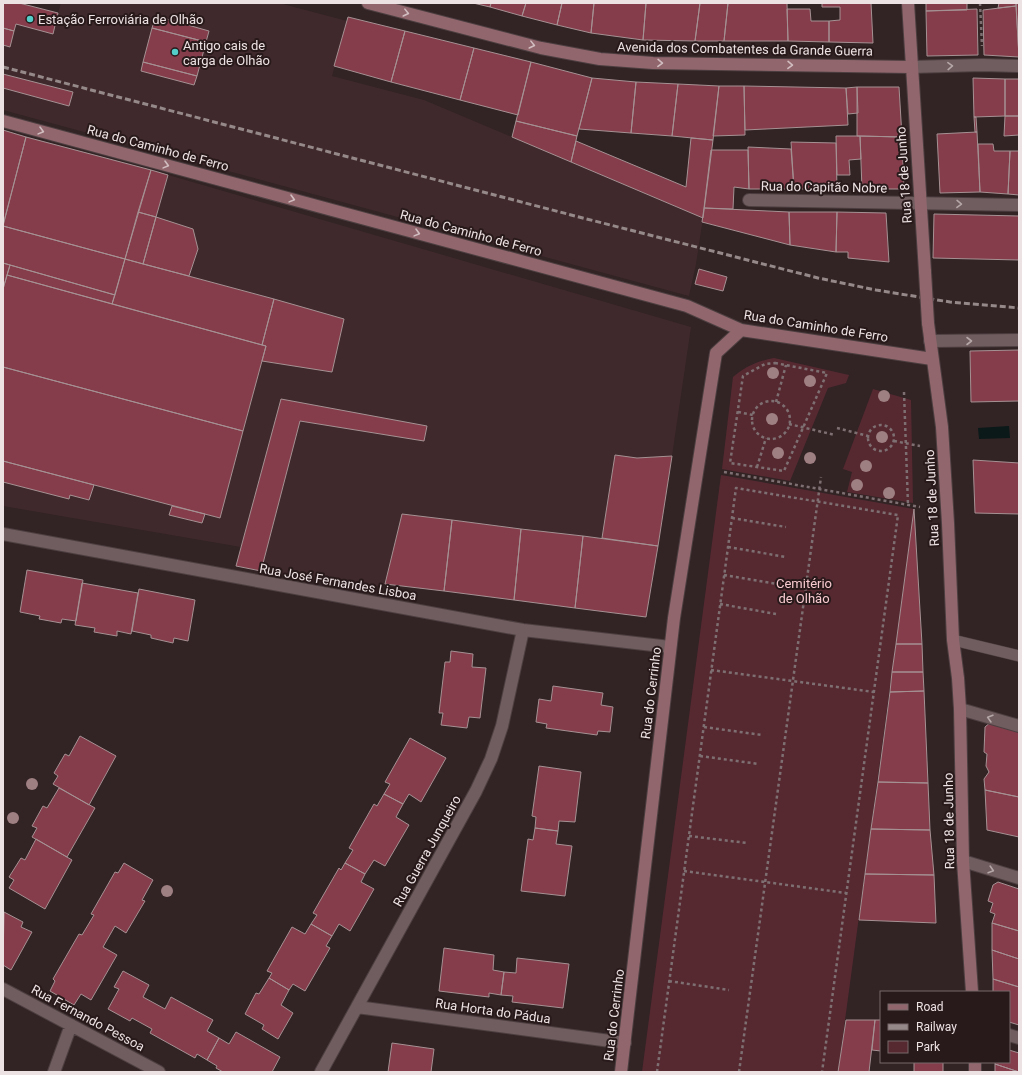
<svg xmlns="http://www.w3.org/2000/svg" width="1022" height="1075" viewBox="0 0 1022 1075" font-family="Roboto,sans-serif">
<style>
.built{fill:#3f292c}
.green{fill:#562931}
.water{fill:#0b1918}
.building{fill:#853d4b;stroke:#a59193}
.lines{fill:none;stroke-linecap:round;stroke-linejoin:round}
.lane-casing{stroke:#4d3f41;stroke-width:12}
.street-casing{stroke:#4d3f41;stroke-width:14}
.secondary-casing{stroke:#4d3f41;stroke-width:14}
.path{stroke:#7e7072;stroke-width:2.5;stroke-dasharray:3 3;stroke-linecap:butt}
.lane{stroke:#705d5f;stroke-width:11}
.street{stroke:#705d5f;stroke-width:12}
.secondary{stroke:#91676d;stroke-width:12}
.rail{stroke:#96898a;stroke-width:3;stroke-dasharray:6 3;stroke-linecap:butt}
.secondary-bridge-casing{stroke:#4d3f41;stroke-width:14;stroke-linecap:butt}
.secondary-bridge{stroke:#91676d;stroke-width:12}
.tree{fill:#9e7f82}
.oneway{stroke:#d1bdc0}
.oneway2{stroke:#b5a6a8}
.poi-dot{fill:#54cdc8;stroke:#28191b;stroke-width:1.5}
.labels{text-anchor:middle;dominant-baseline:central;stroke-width:4;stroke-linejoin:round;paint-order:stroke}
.poi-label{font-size:13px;fill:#ede2e3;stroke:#28191b;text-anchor:start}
.street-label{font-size:13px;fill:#ede2e3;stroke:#28191b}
.park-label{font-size:13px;fill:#f7cacf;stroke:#28191b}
</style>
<rect width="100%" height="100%" fill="#322325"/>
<path class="built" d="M3,3H19L58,13L61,3H279L347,21L332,76L424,100L703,218L696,264L689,296L3,110Z
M3,130L151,170L691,327L672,456L637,458L615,456L602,538L402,514L385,584L373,587L359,588L236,566L241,547L3,506Z"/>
<path class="green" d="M774,358L849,375L846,383L828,388L790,481L722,469L733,377C746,366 758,361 774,358Z
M873,389L911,400L913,503L847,492L852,472L843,469Z
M721,475L914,509L838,1072H642Z"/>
<path class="water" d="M1009,426L1010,438L979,439L978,428Z"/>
<path class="building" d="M3,3H19L58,13L53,34L16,24L14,31L3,28Z
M473,3H491L490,7Z
M491,3H526L522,16L490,7Z
M526,3H562L557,25L522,16Z
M562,3H594L591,33L557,25Z
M594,3H646L643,40L591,33Z
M646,3H700L695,41L643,40Z
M700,3H728L724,41H695Z
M728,3H787L788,41H724Z
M822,3H871L873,43L829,42V21L840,20V7H822Z
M926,3H967V10L926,11Z
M999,3H1016V6L998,8Z
M1016,3H1019V58V57Z
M1016,6L1019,57L984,55L983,10Z
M787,9H810L811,21H829V42L788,41Z
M977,9L978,55L927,56L926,11Z
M156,16L209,31L206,42L152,28Z
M348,17L405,31L391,82L334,66Z
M3,28L14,31L10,47L3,45Z
M152,28L206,42L197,76L143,62Z
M405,31L474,48L460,100L391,82Z
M474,48L531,62L518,115L460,100Z
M143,62L197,76L194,85L141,71Z
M531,62L592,78L577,136L516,121Z
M3,74L73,92L69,106L3,88Z
M592,78L636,82L631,133L579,129Z
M973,78L1005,79V116L974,117Z
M1005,79H1019V116H1005Z
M636,82L678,84L672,136L631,133Z
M678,84L719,86L713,140L672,136Z
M719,86H744L745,135L713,136Z
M744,86L846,88L848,125L745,130Z
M857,87H899L902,137L857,136Z
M857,87L858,113L848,114L846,88Z
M1005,116H1019V135L1004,136Z
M974,117H976L977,132H975Z
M516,121L577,136L571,162L512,137Z
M3,130L26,137L3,225Z
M977,132L980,192L940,193L937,134Z
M836,136H860L861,159L849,160L850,175H837Z
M860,136L902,137L904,189H862Z
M26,137L151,170L125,259L3,226Z
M691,138L713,140L703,218L571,162L576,141L686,187Z
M791,142L836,143L837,189H794Z
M978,144H993L994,151H1010L1008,194L980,192Z
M748,147L791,149L794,189H749Z
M711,150H748L749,189L734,187L733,209L704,208Z
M1010,151H1019V195L1008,194Z
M151,170L168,175L156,217L138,212Z
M704,208L789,212L790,245L702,222Z
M138,212L156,217L143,264L125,259Z
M789,212H837L836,252L790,245Z
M837,212L886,213L889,262L848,258V252H836Z
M934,214L1019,216V260L933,258Z
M156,217L193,229L198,249L189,276L143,264Z
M3,226L125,259L115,295L3,263Z
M125,259L274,299L262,345L112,304Z
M3,263L10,265L3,289Z
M10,265L115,295L112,304L7,275Z
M699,269L727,277L723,291L695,284Z
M7,275L266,346L243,431L3,367V289Z
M274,299L344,319L332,372L262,361L266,346L262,345Z
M1019,350V401L971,402L970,351Z
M3,367L243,431L220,518L3,461Z
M281,399L427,426L424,441L300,421L261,571L236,566Z
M615,455L637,458L672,456L658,546L602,538Z
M973,460L1019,463V514L975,513Z
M3,461L94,485L89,500L70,495L69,499L3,482Z
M172,506L205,514L202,523L169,515Z
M914,509L922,644H896Z
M402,514L452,520L444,591L385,584Z
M452,520L521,529L514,600L444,591Z
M521,529L583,536L575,608L514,600Z
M583,536L658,546L646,617L575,608Z
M27,570L83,580L76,621L62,619L61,623L39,619L40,616L20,612Z
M82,583L138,593L131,634L117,631V636L94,632L95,628L75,625Z
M139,589L195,600L188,641L174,638L173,643L151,638V635L132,631Z
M896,644H922L923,672H892Z
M451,651L473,654L472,667L486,668L480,718L469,717L467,728L441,725L443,713H439L445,662H450Z
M892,672H923L924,691L890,692Z
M553,686L603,693L601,705L613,707L610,732L598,731L597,735L546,728L547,724L536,722L539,699L551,701Z
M924,691L928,783L878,782L890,692Z
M992,721L1019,731V797L985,790L984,779L989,772L986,766L987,754L984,752L985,727Z
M80,736L116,756L89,805L53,784L58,776L54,773L65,754L69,756Z
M410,738L446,758L421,802L409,794L403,804L384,794L390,784L385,782Z
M539,766L581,772L575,822L559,821L558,831L535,828L536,817L532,816Z
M878,782L928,783L930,830L871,829Z
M59,788L95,808L67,857L32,837L37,828L32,826L43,806L47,808Z
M985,790L1019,797V837L987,830Z
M384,794L403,804L396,817L409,825L385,866L374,860L365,874L345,863L353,850L349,848L374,804L377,806Z
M535,828L558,831L556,844L572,846L565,896L521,891L528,839L533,840Z
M871,829L930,830L934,875L865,874Z
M36,839L72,860L45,909L9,888L14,880L9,877L21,858L25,860Z
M124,863L153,880L142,900L145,901L126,933L115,926L103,947L117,955L91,1000L81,994L74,1005L50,991L55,981L53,979L79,934L82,935L94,915L91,914L115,872L118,873Z
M345,863L365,874L361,882L374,889L350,931L339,924L332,936L311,924L317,915L313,913L339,868L341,870Z
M865,874L934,875L936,923L859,920Z
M998,882L1019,889V931L992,923L995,914L990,912L993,903L988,901L993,885Z
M4,912L23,922L21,927L32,932L11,970L3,965Z
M992,923L1019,931V959L992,950Z
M311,924L332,936L326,946L330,948L305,991L293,984L289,990L269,978L272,973L267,971L292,927L305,934Z
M444,948L494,955L493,970L504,972L501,995L489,993V997L439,991Z
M992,950L1019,959V987L993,979Z
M517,958L569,964L563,1008L512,1002L513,996L501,995L504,972L516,973Z
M123,971L149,985L143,997L165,1009L171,997L213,1020L207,1031L219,1038L207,1060L197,1054L195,1058L150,1033L152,1029L132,1018L130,1021L108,1009L119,989L114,987Z
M269,978L289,990L281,1005L293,1013L278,1039L262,1029L264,1025L245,1014L256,993L259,994Z
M993,979L1019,987V1025L1009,1022V992H993Z
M846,1020H875L869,1072H838Z
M875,1020H881V1051L872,1050Z
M236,1032L280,1057L272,1072H223L216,1068L217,1066L207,1060L219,1038L229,1044Z
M392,1043L434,1049L431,1072H388Z
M1009,1050L1019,1053V1072L995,1064V1062H1009Z
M914,1062H943V1072H914Z
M995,1064L1019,1072H995Z"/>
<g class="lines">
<defs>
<path id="lane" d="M953,640L1019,656"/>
<path id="street" d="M911,67L982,65L1019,66
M749,200L1019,205
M930,341L1019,340
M3,534L523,630L670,647
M960,709L1019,726
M963,861L1019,878
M3,989L159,1072
M357,1007L625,1043
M1009,1035L1019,1038
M54,1072L71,1025
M321,1072L476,791L491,759L502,726L523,630"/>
<path id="secondary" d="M368,3L541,48L600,59L653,63L911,67
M908,3L925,272
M3,121L687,306L741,330L932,359
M928,323L942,427L948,523L953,640L958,678L960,709L963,861L972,992
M975,1062V1072
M621,1072L674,618L716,353L741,330"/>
</defs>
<use href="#lane" class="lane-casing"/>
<use href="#street" class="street-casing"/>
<use href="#secondary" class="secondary-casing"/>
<path class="path" d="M980,3L982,46
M775,363L827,373L784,471L730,463L743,376L765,364Z
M904,392L908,505
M752 420a19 19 0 1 1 38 0a19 19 0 1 1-38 0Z
M776,402L786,365
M738,412L753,415
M789,424L835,435
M868 438a13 13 0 1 1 26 0a13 13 0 1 1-26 0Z
M837,428L868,436
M894,441L920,446
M757,467L766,438
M724,472L920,507
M732,518L786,527
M728,547L786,557
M724,575L783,585
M720,604L776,614
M711,670L874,692
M704,727L762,735
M700,756L759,764
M689,836L747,843
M684,871L846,893
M669,981L729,990
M657,1072L736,488L898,515L822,1072
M739,1072L821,477"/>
<use href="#lane" class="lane"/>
<use href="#street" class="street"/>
<use href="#secondary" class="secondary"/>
<path class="rail" d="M3,67L579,217L818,278L876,290L950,302L1019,308"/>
<defs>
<path id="secondary-bridge" d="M925,272L928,323"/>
</defs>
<use href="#secondary-bridge" class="secondary-bridge-casing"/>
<use href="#secondary-bridge" class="secondary-bridge"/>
</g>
<g class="tree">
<circle cx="773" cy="373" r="6"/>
<circle cx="810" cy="381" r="6"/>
<circle cx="884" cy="396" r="6"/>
<circle cx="772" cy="419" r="6"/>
<circle cx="882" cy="437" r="6"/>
<circle cx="778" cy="453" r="6"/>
<circle cx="810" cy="458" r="6"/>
<circle cx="866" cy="466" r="6"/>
<circle cx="857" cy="485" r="6"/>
<circle cx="889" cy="493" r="6"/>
<circle cx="32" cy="784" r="6"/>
<circle cx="13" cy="818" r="6"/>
<circle cx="167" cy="891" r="6"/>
</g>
<defs><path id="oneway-chevron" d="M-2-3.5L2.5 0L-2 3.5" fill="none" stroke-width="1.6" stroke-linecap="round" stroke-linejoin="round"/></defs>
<g class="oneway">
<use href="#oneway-chevron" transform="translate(406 13) rotate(14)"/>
<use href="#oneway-chevron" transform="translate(532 45) rotate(14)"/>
<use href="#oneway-chevron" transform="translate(660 63) rotate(1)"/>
<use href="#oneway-chevron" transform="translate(790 65) rotate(1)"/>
<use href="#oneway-chevron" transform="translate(41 131) rotate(15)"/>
<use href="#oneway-chevron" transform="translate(166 165) rotate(15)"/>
<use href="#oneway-chevron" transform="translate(292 199) rotate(15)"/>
<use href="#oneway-chevron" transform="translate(417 233) rotate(15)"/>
</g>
<g class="oneway2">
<use href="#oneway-chevron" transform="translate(950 66) rotate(-2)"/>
<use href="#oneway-chevron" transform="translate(959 204) rotate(1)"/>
<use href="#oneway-chevron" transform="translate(969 341)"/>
<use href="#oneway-chevron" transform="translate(990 718) rotate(-164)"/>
<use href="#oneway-chevron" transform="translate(991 870) rotate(17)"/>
</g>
<g class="poi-dot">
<circle cx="30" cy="19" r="4"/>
<circle cx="175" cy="52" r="4"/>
</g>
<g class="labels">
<g class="poi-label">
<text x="38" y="19">Estação Ferroviária de Olhão</text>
<text x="183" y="45">Antigo cais de<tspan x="183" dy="15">carga de Olhão</tspan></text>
</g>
<g class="street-label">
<text transform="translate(745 49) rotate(1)">Avenida dos Combatentes da Grande Guerra</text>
<text transform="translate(158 148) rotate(15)">Rua do Caminho de Ferro</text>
<text transform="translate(904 175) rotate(-94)">Rua 18 de Junho</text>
<text transform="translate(824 187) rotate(1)">Rua do Capitão Nobre</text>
<text transform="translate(471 233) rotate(15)">Rua do Caminho de Ferro</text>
<text transform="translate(816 326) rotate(9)">Rua do Caminho de Ferro</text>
<text transform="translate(932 498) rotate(-93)">Rua 18 de Junho</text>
<text transform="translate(338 582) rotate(10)">Rua José Fernandes Lisboa</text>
<text transform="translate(651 693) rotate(-83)">Rua do Cerrinho</text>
<text transform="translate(949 821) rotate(-91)">Rua 18 de Junho</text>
<text transform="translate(427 851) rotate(-61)">Rua Guerra Junqueiro</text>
<text transform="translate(493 1011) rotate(8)">Rua Horta do Pádua</text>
<text transform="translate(614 1015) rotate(-83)">Rua do Cerrinho</text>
<text transform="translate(88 1018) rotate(28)">Rua Fernando Pessoa</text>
</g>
<g class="park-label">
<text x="804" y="583">Cemitério<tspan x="804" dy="15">de Olhão</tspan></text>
</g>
</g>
<rect width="1022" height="1075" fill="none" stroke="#ede2e3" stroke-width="8"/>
<rect x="880" y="991" width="130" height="72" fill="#28191b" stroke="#77696b"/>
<rect x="888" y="1004" width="20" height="6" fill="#91676d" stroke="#77696b"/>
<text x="916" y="1011" font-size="12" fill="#ede2e3">Road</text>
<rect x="888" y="1024" width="20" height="6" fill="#96898a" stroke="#77696b"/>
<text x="916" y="1031" font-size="12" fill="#ede2e3">Railway</text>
<rect x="888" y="1041" width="20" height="12" fill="#562931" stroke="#77696b"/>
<text x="916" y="1051" font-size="12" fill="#ede2e3">Park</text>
</svg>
